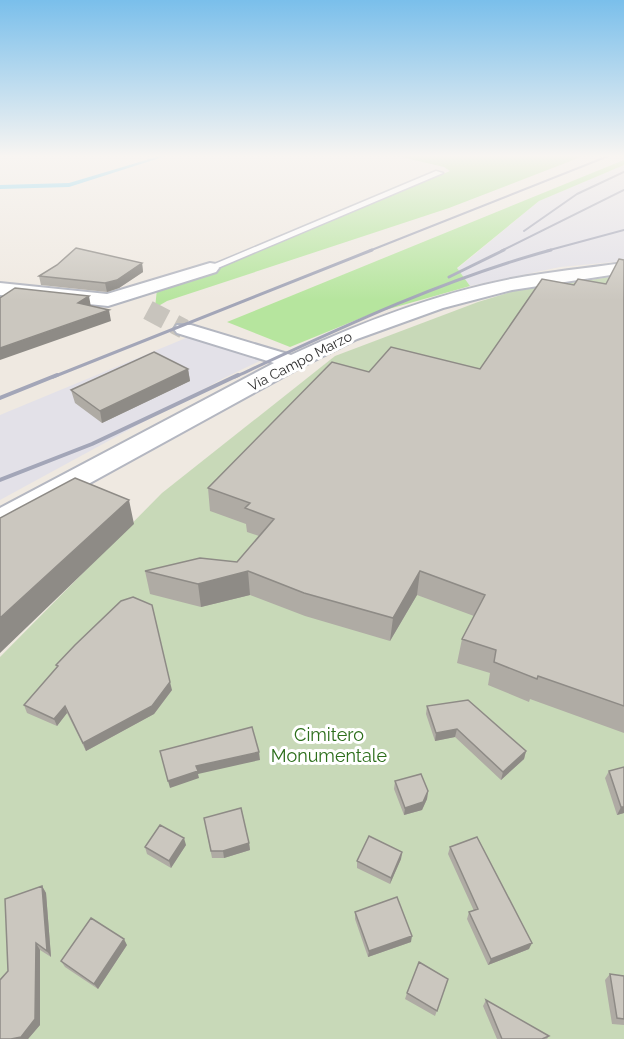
<svg xmlns="http://www.w3.org/2000/svg" width="624" height="1039" viewBox="0 0 624 1039" font-family="Raleway,sans-serif">
<style>
.industrial{fill:#e3e1e8}
.green{fill:#b6e59e}
.cemetery{fill:#c8d9b8}
.lines{fill:none;stroke-linecap:round;stroke-linejoin:round}
.stream{fill:#75cff0;fill-rule:evenodd}
.street-tunnel{stroke:#c8c4bd;stroke-width:20;stroke-dasharray:20 10;stroke-linecap:butt}
.lane-casing{stroke:#b4b7c1;stroke-width:3}
.street-casing{stroke:#b4b7c1;stroke-width:4}
.lane{fill:#fff;fill-rule:evenodd}
.street{fill:#fff;fill-rule:evenodd}
.rail-far2{stroke:#a3a6b8;stroke-width:2}
.rail-far1{stroke:#a3a6b8;stroke-width:3}
.rail{stroke:#a3a6b8;stroke-width:4}
.wall{fill:#afaba4}
.shaded-wall{fill:#8e8b86}
.building{fill:#cbc7bf;stroke:#8e8b86;stroke-width:1.5}
.labels{text-anchor:middle;dominant-baseline:central;stroke-width:6;stroke-linejoin:round;paint-order:stroke}
.far-street-label{font-size:14px;fill:#2e2e2e;stroke:#fff}
.near-park-label{font-size:18px;fill:#2c6e1b;stroke:#fff}
</style>
<rect width="100%" height="100%" fill="#efe9e1"/>
<path class="industrial" d="M624,165V261L560,267L470,286L457,269L539,201Z
M198,333L262,360L224,378L0,500V415Z"/>
<path class="green" d="M393,155H586L449,208L167,301L155,308L157,289L222,267L450,171L444,167Z
M624,160V165L539,201L457,268L470,286L371,314L290,347L227,322Z"/>
<path class="cemetery" d="M624,275V1039H0V657L162,493L335,356L478,302L514,291Z"/>
<g class="lines">
<path class="stream" d="M163,155H169L69,187L0,189V185L69,183Z"/>
<path class="street-tunnel" d="M148,310L184,329"/>
<defs>
<path id="lane" d="M436,171L443,173L213,270L205,268Z"/>
<path id="street" d="M210,263L216,264L219,268L216,272L108,306L0,295V283L107,294Z
M624,263V273L512,290L443,308L357,339L301,367L10,527L0,530V508L274,363L177,333L174,329L177,325H191L291,355C362,322 435,294 511,279C548,272 587,268 624,263Z"/>
</defs>
<use href="#lane" class="lane-casing"/>
<use href="#street" class="street-casing"/>
<use href="#lane" class="lane"/>
<use href="#street" class="street"/>
<path class="rail-far2" d="M524,231L577,194L624,172
M369,251L611,155
M501,251L624,190
M546,251L624,230"/>
<path class="rail-far1" d="M449,277L504,250
M53,377L372,250
M235,377C338,329 441,280 551,250"/>
<path class="rail" d="M0,398L57,375
M0,480L92,444L238,375"/>
</g>
<path class="wall" d="M624,260V733L530,699L529,702L488,685L490,673L457,663L462,639L474,616L417,595L390,641L305,616L250,595L201,607L150,594L145,571L237,562L259,536L247,532L246,524L210,511L208,488L369,372L480,369L574,285L606,284Z
M142,263L143,272L119,288L107,292L41,285L39,276Z
M188,369L190,381L102,423L75,403L71,390Z
M56,665L172,690L154,714L86,751L67,713L57,726L27,713L24,705L57,668Z
M427,706L526,751L524,759L501,780L455,737L435,741L426,714Z
M609,771L624,813L617,815L605,778Z
M395,781L428,791L427,799L422,810L404,815L394,789Z
M204,818L249,843L250,850L224,858H212Z
M186,845L171,868L147,854L145,847Z
M450,847L529,949L488,965L467,919L469,912L474,911L448,854Z
M402,852L401,859L390,884L357,868V861Z
M42,886L46,893L51,957L40,950V1025L28,1039H0L8,971Z
M355,912L411,942L368,957L355,919Z
M127,945L98,989L65,967L61,961Z
M610,974L624,976V1025L612,1024L605,980Z
M448,979L435,1016L405,999L407,993Z
M486,1000L549,1036L547,1039H497L483,1006Z"/>
<path class="shaded-wall" d="M142,263L143,272L119,288L107,292L105,283Z
M89,296L91,307L78,303Z
M109,310L111,321L0,360V348Z
M188,369L190,381L102,423L100,411Z
M129,500L134,524L0,653V618Z
M248,571L250,595L201,607L198,584Z
M420,571L417,595L390,641L393,618Z
M170,682L172,690L154,714L86,751L83,743Z
M65,706L67,713L57,726L54,719Z
M457,729L455,737L435,741L436,733Z
M526,751L524,759L501,780L503,772Z
M259,752L260,760L198,774L199,778L170,788L168,781L196,766Z
M428,791L427,799L422,810L404,815L405,808Z
M621,807H624V813L617,815Z
M184,838L186,845L171,868L169,861Z
M249,843L250,850L224,858L223,851Z
M402,852L401,859L390,884L391,878Z
M42,886L46,893L51,957L47,951Z
M412,936L411,942L368,957L369,951Z
M124,939L127,945L98,989L94,984Z
M36,943L40,950V1025L28,1039H11Z
M532,943L529,949L488,965L491,959Z"/>
<path class="building" d="M76,248L142,263L117,280L105,283L39,276L57,265Z
M619,259L624,260V706L538,676L537,679L494,662L496,650L462,639L485,595L420,571L393,618L304,593L248,571L198,584L145,571L200,558L237,562L274,519L245,508L250,503L208,488L332,362L369,372L391,347L480,369L542,279L574,285L578,279L606,284Z
M15,288L89,296L78,303L109,310L0,348V298Z
M154,352L188,369L100,411L71,390Z
M75,478L129,500L0,618V518Z
M133,597L152,605L170,682L152,706L83,743L65,706L54,719L24,705L58,666L56,665L75,645L121,601Z
M468,700L526,751L503,772L457,729L436,733L427,706Z
M252,727L259,752L196,766L198,771L168,781L160,751Z
M624,767V807H621L609,771Z
M421,774L428,791L423,802L405,808L395,781Z
M241,808L249,843L223,851H211L204,818Z
M160,825L184,838L169,861L145,847Z
M369,836L402,852L391,878L357,861Z
M477,837L532,943L491,959L469,912L478,909L450,847Z
M42,886L47,951L36,943L35,1019L21,1037L11,1039H0V980L8,971L5,899Z
M397,897L412,936L369,951L355,912Z
M91,918L124,939L94,984L61,961Z
M419,962L448,979L437,1011L407,993Z
M610,974L624,976V1019L617,1018Z
M486,1000L549,1036L542,1039H502Z"/>
<linearGradient id="sky" x2="0" y2="1"><stop stop-color="#7abfeb"/><stop offset="0.52" stop-color="#f8f5f2"/><stop offset="1" stop-color="#f8f5f2" stop-opacity="0"/></linearGradient>
<rect width="624" height="300" fill="url(#sky)"/>
<g class="labels">
<g class="far-street-label">
<text transform="translate(300 361) rotate(-27)">Via Campo Marzo</text>
</g>
<g class="near-park-label">
<text x="329" y="734">Cimitero<tspan x="329" dy="21">Monumentale</tspan></text>
</g>
</g>
</svg>
